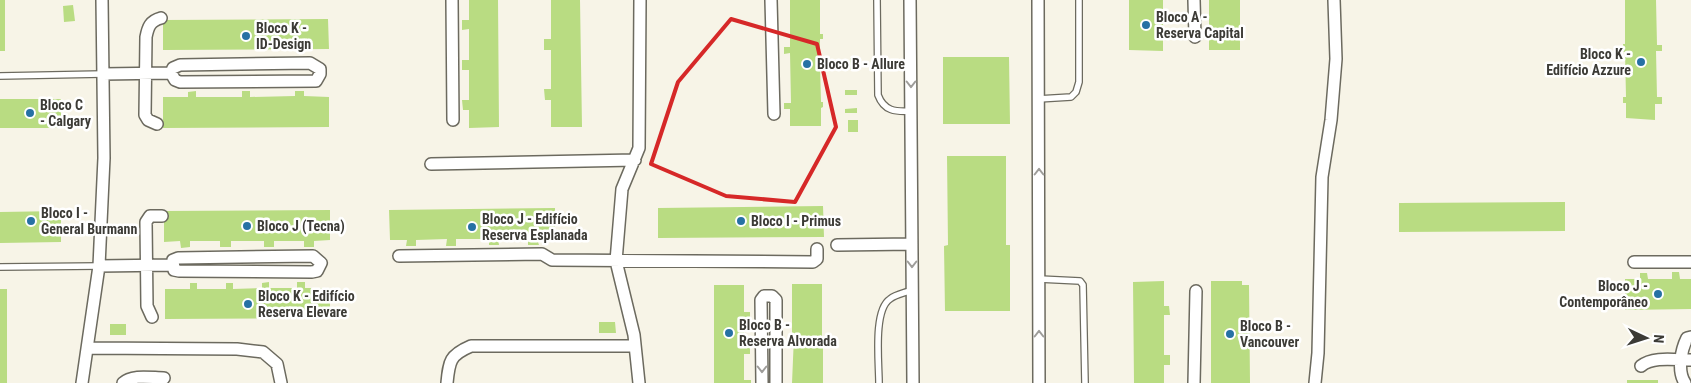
<svg xmlns="http://www.w3.org/2000/svg" width="1691" height="383" viewBox="0 0 1691 383" font-family="'Roboto Condensed',sans-serif">
<style>
.building{fill:#b9dc82}
.lines{fill:none;stroke-linecap:round;stroke-linejoin:round}
.service-casing{stroke:#6c6a5f;stroke-width:8}
.minor-casing{stroke:#6c6a5f;stroke-width:14}
.service{stroke:#fff;stroke-width:5.5}
.minor{stroke:#fff;stroke-width:11}
.oneway{stroke:#9e9d9a}
.marked{fill:none;stroke:#d62828;stroke-width:4;stroke-linejoin:round}
.poi-dot{fill:#2671a4;stroke:#fff;stroke-width:2}
.labels{text-anchor:middle;dominant-baseline:central;stroke-width:5;stroke-linejoin:round;paint-order:stroke}
.poi-label{font-size:14px;font-weight:bold;fill:#3c3b36;stroke:#fff;text-anchor:start}
</style>
<rect width="100%" height="100%" fill="#f7f4e7"/>
<path class="building" d="M0,0H5V51H0Z
M469,0H498L499,127L469,128V110H463L462,100H469V70H462V60H469V29L462,30V20H469Z
M551,0H580L582,127H551V100H545L544,89H551V50H544V39H551Z
M790,0H820V34H823V39H820V61H823V66H820L821,102H823V107L821,108V126H790V109H784V103H791L790,53L784,54V47H790Z
M1129,0H1163V51L1129,50Z
M1209,0H1240V50H1209Z
M1625,0H1656L1657,45H1662V51H1656L1657,97H1662V104H1655V120L1626,118V103H1623V97H1626L1625,52H1623V44H1625Z
M73,5L75,21L64,22L63,6Z
M328,19L329,49L163,50V20Z
M943,57H1009L1010,124H943Z
M850,58H859V70H850Z
M845,90H857V95H845Z
M196,91V97H242V91H250V97L295,96V91H304V96L329,97V127L163,128V97H188V92Z
M0,99H61V128H0Z
M857,108V113H845V109Z
M848,120H858V132H848Z
M947,156H1006V245H1010V311H945L944,246L948,245Z
M1565,202V231L1399,232V203Z
M823,206L824,237L658,238V208Z
M555,208V239H537L539,245H528V239H498L499,245H489V239H456V246H446L447,239L416,240V246H406L407,240H390L389,210Z
M330,210V240L314,241V247H304V241H274V247H264V241H231V247H220V241H190V247L181,248L180,241L164,242V211Z
M61,211V242L0,243V212Z
M1672,272H1679L1680,279H1691V309L1625,310V279H1640V273H1647L1648,279H1672Z
M1164,281V306H1169L1170,315H1164V355H1170V365H1164V383H1134L1133,282Z
M1211,281H1242V285H1249L1250,383H1211Z
M269,282V288H297V282H305V288H330V318L165,319V289H190V283H197V289H226V283H233V289L262,288V283Z
M792,284H822V336L820,335V345H823V383H792L794,336H792Z
M714,285H744V312H750V321H744V346H750V354H744V380H751V383H714Z
M0,289H7V383H0Z
M599,322H615L616,333H599Z
M110,324H126V335H110Z
M1627,380H1658V383H1627Z"/>
<g class="lines">
<defs>
<path id="service" d="M877,0L878,95C884,111 895,112 911,111
M0,76L103,74
M1038,99L1071,97L1076,92L1079,82V0
M0,267L99,266
M1039,279L1080,281L1083,285L1085,383
M879,383C879,363 873,310 890,299C896,294 905,293 912,290"/>
<path id="minor" d="M452,0L453,120
M771,0L774,114
M910,0L913,383
M1038,0L1039,383
M1194,0L1195,37
M310,63L320,69V74L316,81L180,82L175,80L171,73L173,68L180,65Z
M103,74L171,73
M157,124L148,120L145,115L146,37C148,27 150,21 161,18
M431,164L635,160
M837,245L912,244
M313,256L321,263L317,271L312,272L179,271L174,270L173,260L178,258Z
M399,256L542,254L552,260L813,262L817,259V249
M1634,262H1691
M99,266L172,265
M152,317L147,306L146,222L150,216H162
M89,348L237,349L263,352L277,364L281,383
M1641,366C1653,356 1675,360 1691,360
M82,383L99,266L104,158L102,0
M123,383C132,374 152,378 164,378
M447,383C449,361 450,355 471,346H635
M639,383L634,335L616,261L622,189L639,148L640,0
M762,383L761,300L764,296H772L776,300V383
M1194,383L1196,291
M1315,383L1318,353L1322,177L1331,120L1336,59L1334,0
M1685,383C1677,371 1681,350 1687,338L1691,337"/>
</defs>
<use href="#service" class="service-casing"/>
<use href="#minor" class="minor-casing"/>
<use href="#service" class="service"/>
<use href="#minor" class="minor"/>
</g>
<defs><path id="oneway-chevron" d="M-2-3.5L2.5 0L-2 3.5" fill="none" stroke-width="1.6" stroke-linecap="round" stroke-linejoin="round" transform="scale(1.25)"/></defs>
<g class="oneway">
<use href="#oneway-chevron" transform="translate(911 84) rotate(90)"/>
<use href="#oneway-chevron" transform="translate(1039 172) rotate(-90)"/>
<use href="#oneway-chevron" transform="translate(912 264) rotate(90)"/>
<use href="#oneway-chevron" transform="translate(1039 334) rotate(-90)"/>
<use href="#oneway-chevron" transform="translate(762 369) rotate(90)"/>
</g>
<path class="marked" d="M731,19L817,44L836,127L795,202L726,196L651,164L678,82Z"/>
<g class="poi-dot">
<circle cx="1146" cy="25" r="5"/>
<circle cx="246" cy="36" r="5"/>
<circle cx="1641" cy="62" r="5"/>
<circle cx="807" cy="64" r="5"/>
<circle cx="30" cy="113" r="5"/>
<circle cx="31" cy="221" r="5"/>
<circle cx="741" cy="221" r="5"/>
<circle cx="247" cy="226" r="5"/>
<circle cx="472" cy="227" r="5"/>
<circle cx="1658" cy="294" r="5"/>
<circle cx="248" cy="304" r="5"/>
<circle cx="729" cy="333" r="5"/>
<circle cx="1230" cy="334" r="5"/>
</g>
<g class="labels">
<g class="poi-label">
<text x="1156" y="17">Bloco A -<tspan x="1156" dy="16">Reserva Capital</tspan></text>
<text x="256" y="28">Bloco K -<tspan x="256" dy="16">ID-Design</tspan></text>
<text x="1631" y="54" text-anchor="end">Bloco K -<tspan x="1631" dy="16">Edifício Azzure</tspan></text>
<text x="817" y="64">Bloco B - Allure</text>
<text x="40" y="105">Bloco C<tspan x="40" dy="16">- Calgary</tspan></text>
<text x="41" y="213">Bloco I -<tspan x="41" dy="16">General Burmann</tspan></text>
<text x="482" y="219">Bloco J - Edifício<tspan x="482" dy="16">Reserva Esplanada</tspan></text>
<text x="751" y="221">Bloco I - Primus</text>
<text x="257" y="226">Bloco J (Tecna)</text>
<text x="1648" y="286" text-anchor="end">Bloco J -<tspan x="1648" dy="16">Contemporâneo</tspan></text>
<text x="258" y="296">Bloco K - Edifício<tspan x="258" dy="16">Reserva Elevare</tspan></text>
<text x="739" y="325">Bloco B -<tspan x="739" dy="16">Reserva Alvorada</tspan></text>
<text x="1240" y="326">Bloco B -<tspan x="1240" dy="16">Vancouver</tspan></text>
</g>
</g>
<g transform="translate(1646 338) rotate(94)" stroke="#ffffff" stroke-width="4" paint-order="stroke">
<path d="M0-4L9 19L0 12L-9 19Z" fill="#3c3b36"/>
<text y="-8" font-size="14" font-weight="bold" text-anchor="middle" fill="#3c3b36">N</text>
</g>
</svg>
